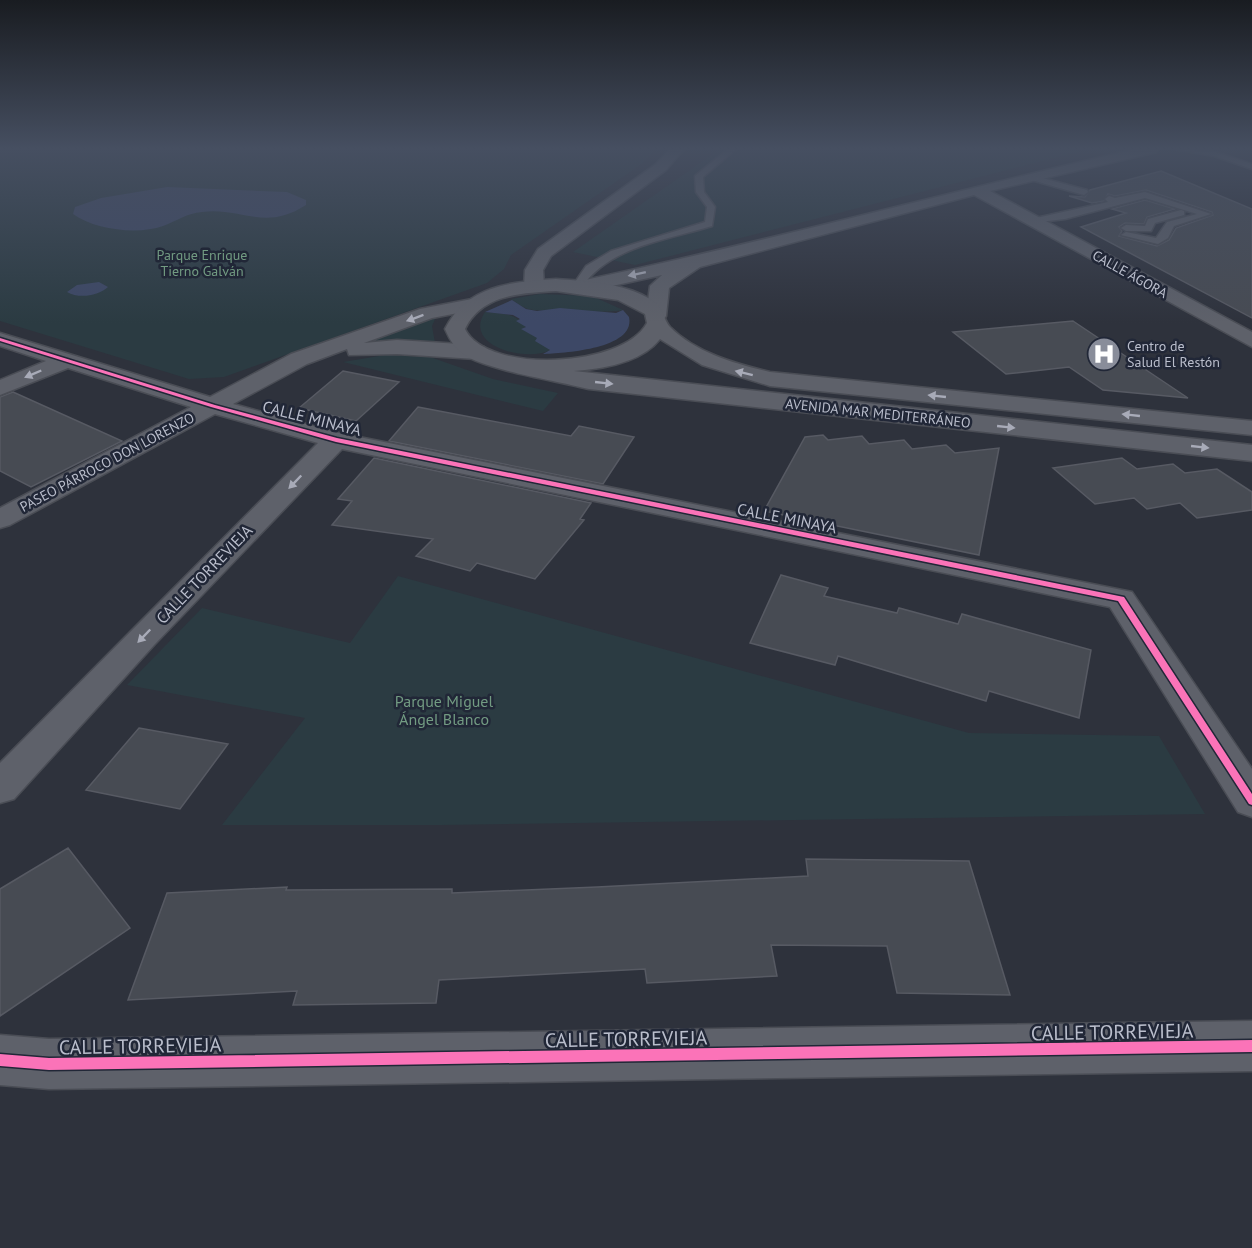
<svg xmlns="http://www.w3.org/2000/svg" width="1252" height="1248" viewBox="0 0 1252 1248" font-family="'PT Sans',sans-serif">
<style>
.green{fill:#2b3b42}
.water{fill:#3d4866}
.building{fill:#474b53;stroke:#575a63;stroke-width:1.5}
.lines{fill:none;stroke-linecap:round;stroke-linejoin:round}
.service-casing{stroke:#4a4d55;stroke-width:3}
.minor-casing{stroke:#4a4d55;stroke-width:3}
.tertiary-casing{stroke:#4a4d55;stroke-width:3}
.service{fill:#5e616a;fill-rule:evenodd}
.minor{fill:#5e616a;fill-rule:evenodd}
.tertiary{fill:#5e616a;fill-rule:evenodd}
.cycleway-casing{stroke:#212737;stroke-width:3}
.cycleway{fill:#fb73b8;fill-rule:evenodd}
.oneway{fill:#a8abb8}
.labels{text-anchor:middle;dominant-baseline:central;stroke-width:5;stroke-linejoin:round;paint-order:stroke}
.far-park-label{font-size:14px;fill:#729b82;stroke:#212737}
.far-street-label{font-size:14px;fill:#babecc;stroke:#212737}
.far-poi-label{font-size:14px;fill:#babecc;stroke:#212737;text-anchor:start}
.street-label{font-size:16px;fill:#babecc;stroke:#212737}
.park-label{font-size:16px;fill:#729b82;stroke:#212737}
.near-street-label{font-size:20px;fill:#babecc;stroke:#212737}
</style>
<rect width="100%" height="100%" fill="#2e323c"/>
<path class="green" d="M0,149H653L652,154L640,165L511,255L504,269L487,283L224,377L189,379L0,321Z
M720,149H1090L635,265L573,252Z
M540,294L592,296L623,310C616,313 537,312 528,309C522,307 517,303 511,299Z
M485,312C501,314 515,312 526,327L522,329L538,338L550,350C527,363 462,346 485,312Z
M436,317L432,326L435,343L360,344Z
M385,355L430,357L493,379L558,393L543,411L343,362Z
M398,576L969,733L1159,736L1205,814L442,825H222L305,718L127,685L202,608L350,643Z"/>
<path class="water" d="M167,187L287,192L306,200V205C264,232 243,207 202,212C187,213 177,221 163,226C138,235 95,230 73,214L75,207L101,198Z
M99,282L108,287C98,296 79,299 67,292L77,285Z
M512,300L526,309L537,311L560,308L616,313L623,310L629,317C636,349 564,353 543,354L550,350L535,341L537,338L521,329L526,327L516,321L520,319L513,315L485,312Z"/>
<path class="building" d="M1161,171L1252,209V318L1081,227L1126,213L1112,209L1145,200L1175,209L1147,217L1144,224L1125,223L1119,227L1122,231L1119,236L1157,246L1169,240L1176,228L1213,215L1212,212L1146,190L1115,196L1108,194L1104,201L1092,203L1069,196L1085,197L1090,190Z
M1073,321L1188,398L1103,390L1069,367L1006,374L953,332Z
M343,371L399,382L356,421L299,408Z
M13,392L122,441L31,487L0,471V397Z
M418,407L571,436L579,426L634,437L603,484L389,441Z
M823,435L828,440L862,436L869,444L904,440L912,449L946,445L955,453L999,448L979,555L764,511L805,437Z
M374,458L591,503L580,519L584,520L535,579L477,563L470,571L416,556L433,539L332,525L352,501L338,499Z
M1122,458L1137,469L1173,464L1185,473L1217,469L1252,492V510L1197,518L1180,503L1147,509L1134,498L1095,504L1053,468Z
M781,575L828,588L824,596L897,613L899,608L958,624L962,614L1091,650L1079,718L989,691L986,701L838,656L835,665L750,643Z
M139,728L228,744L180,809L86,790Z
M68,848L130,928L0,1016V889Z
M806,859L969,861L1010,995L897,993L887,946L771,945L777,976L647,983L645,969L439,980L436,1003L293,1005L297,991L128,1000L167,893L287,887L286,890L452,889V893L597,887L808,876Z"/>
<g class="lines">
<defs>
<path id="service" d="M728,149H736L703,177L704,192L715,207L712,226C667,240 610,246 582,287H574L573,285L586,266L611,251L705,222L707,207L696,192L695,176Z
M1174,149L1215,152L1252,164V169L1214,156Z
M1031,175L1087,190L1088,192L1084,195L1028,179Z
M1145,192L1211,214L1174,226L1168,238L1158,244L1121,235L1126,232L1156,238L1167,222L1197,214L1145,198L1065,219L1031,223L1027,220L1108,202L1105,199L1109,196L1115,198Z
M1181,210L1184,211V215L1155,223L1151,231H1126L1121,228L1126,225L1145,226L1148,219Z"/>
<path id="minor" d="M670,149H684L666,170L551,256L543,270L544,286L541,290H527L524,286L525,270L538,249L656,164Z
M1136,149H1159L1157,152L990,191L1252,332V347L974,195L700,267L669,288L666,316L663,320H649L646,316L650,286L662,275L585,292L575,286L585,280C770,241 952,191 1136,149Z
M472,299L479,301L482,305L479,309L432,318L364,343L397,340L476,345L484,347L487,352L484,357L476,359L397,354L349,355L347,349L307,364L233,404L339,433L1132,592L1252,769V817L1238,812L1110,607L342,449L155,644L14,799L0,803V763L318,443L215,414L10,525L0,528V508L191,407L68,368L0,395V380L46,361L0,346V333L210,397L291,354L420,309Z
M1252,1021V1071L49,1089L0,1085V1035L49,1039Z"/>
<path id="tertiary" d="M556,279C586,281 624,283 650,299C665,307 662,318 670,327C696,353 736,364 770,372L1252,421V435L770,386L702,365L660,339C641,363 602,369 574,371L1252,445V461L589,389C558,381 493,371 468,357C456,350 450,341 445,329C467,285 511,282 556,279ZM556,291L618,300L645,314L647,323C623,368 487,374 465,329C482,294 522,293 556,291Z"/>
</defs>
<use href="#service" class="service-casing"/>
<use href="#minor" class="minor-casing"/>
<use href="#tertiary" class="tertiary-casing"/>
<use href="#service" class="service"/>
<use href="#minor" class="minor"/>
<use href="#tertiary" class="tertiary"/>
<defs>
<path id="cycleway" d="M0,338L215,405L337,438L1124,597L1252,794V805L1249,804L1118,601L336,442L211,407L0,341Z
M1252,1040V1052L49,1070L0,1066V1054L49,1058Z"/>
</defs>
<use href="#cycleway" class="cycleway-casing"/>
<use href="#cycleway" class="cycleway"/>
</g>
<defs><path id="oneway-solid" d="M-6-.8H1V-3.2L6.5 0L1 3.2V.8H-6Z" transform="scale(1.5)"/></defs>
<g class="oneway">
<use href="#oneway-solid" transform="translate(637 274) rotate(168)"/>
<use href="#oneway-solid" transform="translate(415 318) rotate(160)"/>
<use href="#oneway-solid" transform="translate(744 373) rotate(-166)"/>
<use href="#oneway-solid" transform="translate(33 374) rotate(157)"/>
<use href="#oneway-solid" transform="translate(604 383) rotate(6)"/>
<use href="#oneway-solid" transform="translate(937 396) rotate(-174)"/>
<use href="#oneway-solid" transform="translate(1131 415) rotate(-174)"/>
<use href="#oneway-solid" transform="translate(1006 427) rotate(6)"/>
<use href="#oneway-solid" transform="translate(1200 447) rotate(6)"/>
<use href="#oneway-solid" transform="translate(295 482) rotate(134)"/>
<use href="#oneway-solid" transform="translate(144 636) rotate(134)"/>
</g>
<linearGradient id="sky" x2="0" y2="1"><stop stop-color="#191c21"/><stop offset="0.46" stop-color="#464f61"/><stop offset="1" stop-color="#464f61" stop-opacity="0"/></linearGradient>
<rect width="1252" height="323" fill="url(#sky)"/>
<defs>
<symbol id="hospital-disc" viewBox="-11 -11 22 22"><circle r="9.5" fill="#898d9a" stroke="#212737"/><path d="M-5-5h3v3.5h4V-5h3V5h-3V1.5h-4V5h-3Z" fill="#fff"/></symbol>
</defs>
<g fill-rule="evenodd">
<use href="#hospital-disc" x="1085" y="335" width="38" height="38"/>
</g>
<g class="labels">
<g class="far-park-label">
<text x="202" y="255">Parque Enrique<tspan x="202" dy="16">Tierno Galván</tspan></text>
</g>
<g class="far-street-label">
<text transform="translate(1130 274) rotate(29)">CALLE ÁGORA</text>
<text transform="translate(878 413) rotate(6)">AVENIDA MAR MEDITERRÁNEO</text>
<text transform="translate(107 462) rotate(-28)">PASEO PÁRROCO DON LORENZO</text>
</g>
<g class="far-poi-label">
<text x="1127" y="346">Centro de<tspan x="1127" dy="16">Salud El Restón</tspan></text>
</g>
<g class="street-label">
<text transform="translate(312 418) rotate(14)">CALLE MINAYA</text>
<text transform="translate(787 518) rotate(11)">CALLE MINAYA</text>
<text transform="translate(204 574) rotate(-46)">CALLE TORREVIEJA</text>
</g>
<g class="park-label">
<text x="444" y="701">Parque Miguel<tspan x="444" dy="18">Ángel Blanco</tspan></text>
</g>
<g class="near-street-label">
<text transform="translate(1112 1032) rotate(-1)">CALLE TORREVIEJA</text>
<text transform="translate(626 1039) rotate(-1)">CALLE TORREVIEJA</text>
<text transform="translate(140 1046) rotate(-1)">CALLE TORREVIEJA</text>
</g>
</g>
</svg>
